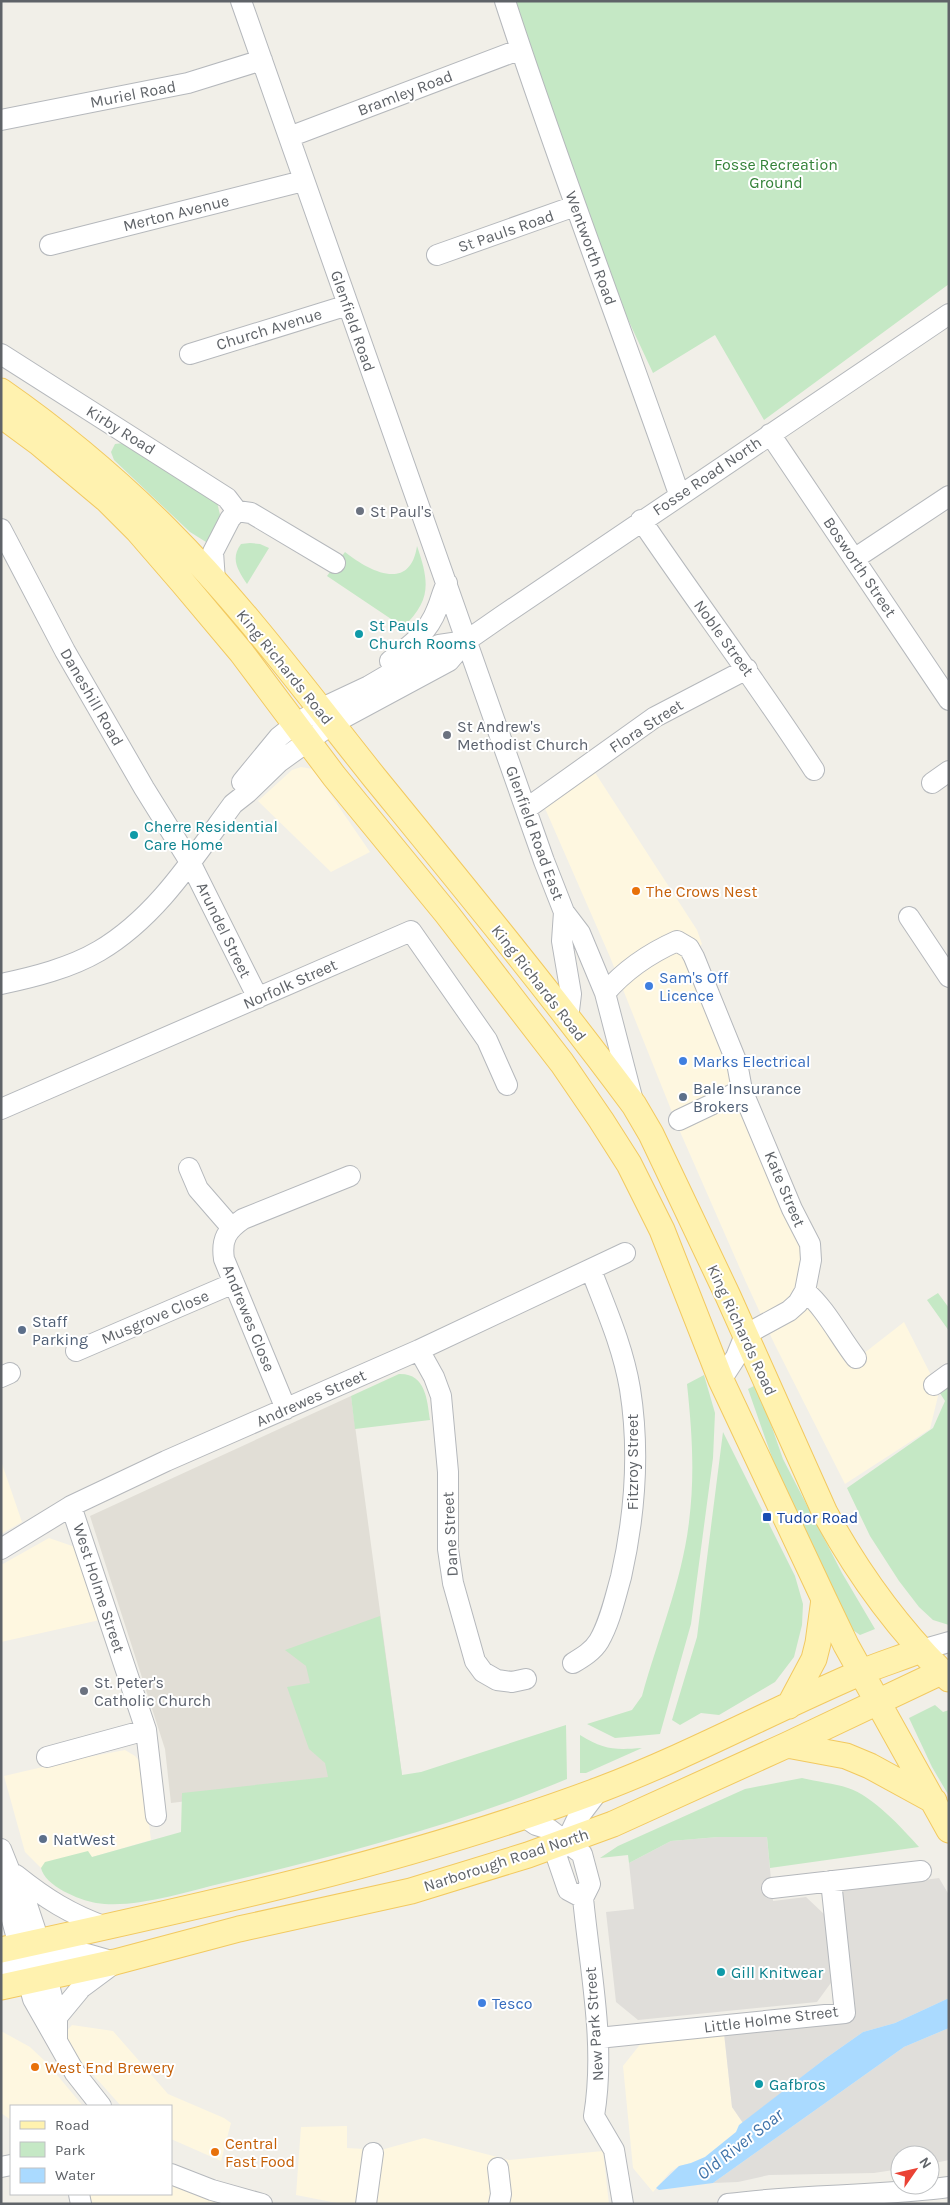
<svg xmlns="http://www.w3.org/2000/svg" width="950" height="2205" viewBox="0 0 950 2205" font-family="Karla,sans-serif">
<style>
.commercial{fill:#fef7e0}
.industrial{fill:#e0deda}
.education{fill:#e1ded6}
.green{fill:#c5e8c5}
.water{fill:#aadaff}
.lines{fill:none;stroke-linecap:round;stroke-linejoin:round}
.minor-casing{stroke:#b5b8bc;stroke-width:22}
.major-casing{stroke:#f2c960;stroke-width:27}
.minor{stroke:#fff;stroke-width:20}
.major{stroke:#fff2af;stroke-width:25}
.worship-dot{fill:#6b7280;stroke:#fff;stroke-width:2}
.culture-dot{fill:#0f9aa8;stroke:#fff;stroke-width:2}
.food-dot{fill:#e8710a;stroke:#fff;stroke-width:2}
.shop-dot{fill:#3f7fe0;stroke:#fff;stroke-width:2}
.service-dot{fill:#5c6f8a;stroke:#fff;stroke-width:2}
.transit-dot{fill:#1a4fb4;stroke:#fff;stroke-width:2}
.labels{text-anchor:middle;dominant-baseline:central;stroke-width:4;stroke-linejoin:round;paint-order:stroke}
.street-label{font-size:16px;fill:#5f6368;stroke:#fff}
.park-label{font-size:16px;fill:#348238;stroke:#fff}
.worship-label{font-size:16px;fill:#5b616d;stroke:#fff;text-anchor:start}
.culture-label{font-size:16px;fill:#0d838f;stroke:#fff;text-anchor:start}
.food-label{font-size:16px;fill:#c56008;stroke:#fff;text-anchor:start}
.shop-label{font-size:16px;fill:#366cbe;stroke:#fff;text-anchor:start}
.service-label{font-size:16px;fill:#4e5e75;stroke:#fff;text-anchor:start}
.transit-label{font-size:16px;fill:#164399;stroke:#fff;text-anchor:start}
.water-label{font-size:18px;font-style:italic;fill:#4174aa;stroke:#fff}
</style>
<rect width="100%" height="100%" fill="#f1efe8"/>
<path class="commercial" d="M301,767L313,769L370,852L331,872L258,801L292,770Z
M594,771L697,930L702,944L692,954L792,1209L809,1275L863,1354L904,1322L932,1377L938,1396L930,1429L845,1484L774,1343L745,1280L678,1127L610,957L544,806Z
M1,1461L22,1522L1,1534Z
M49,1538L78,1548L100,1620L1,1642V1565Z
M125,1750L135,1756L142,1764L151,1840L61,1866L41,1868L25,1852L4,1776L77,1759Z
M72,2025L113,2031L168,2094L224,2118L231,2123L221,2161L171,2139V2106H121L63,2041L64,2034Z
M1,2031L30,2047L47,2063L83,2106H11V2120L1,2113Z
M724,2033L732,2107L743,2123L736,2132L705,2157L691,2163L679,2166L670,2172L653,2192L633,2168L623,2066L642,2042Z
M347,2126V2148L381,2150L424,2138L509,2160L603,2151L609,2204H342L296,2195L301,2127Z
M171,2183L227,2204H89L87,2194H171Z"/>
<path class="industrial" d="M718,1837H767L773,1901L806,1897L825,1915L833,1980L817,2002L638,2020L616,2002L606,1912L634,1909L629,1863L671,1841Z
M939,1878L949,1895V1998L895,2023L863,2032L826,2058L743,2123L732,2107L724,2033L853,2017L840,1891Z
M949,2028V2160L930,2164V2155H900V2169L874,2173L769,2175L738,2182L713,2183L904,2047Z"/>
<path class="education" d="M351,1396L402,1775L171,1803L165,1749L90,1516Z"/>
<path class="green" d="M505,1H949V284L764,420L715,335L653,373L575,206Z
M123,443L217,502L221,519L217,536L206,542L190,532L114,460L111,452L115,444Z
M250,543L260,544L269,548L247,584C238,570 230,559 241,544Z
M417,546C429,581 432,600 403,627L327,576L345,552C369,571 410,593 417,546Z
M938,1293L949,1308V1331L927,1300Z
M399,1374C426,1373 427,1400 430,1420L355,1429L351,1396Z
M704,1375L715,1413L713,1458L691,1624L660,1734L615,1738L587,1724L632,1710L642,1696C658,1638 682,1581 689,1522C695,1474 692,1432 687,1384Z
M949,1382V1625L933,1620L919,1607L899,1581L870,1536L847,1488L933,1428L945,1401L938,1390Z
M754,1386L767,1413L783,1459L842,1573L875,1629L860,1635L850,1628L776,1469L748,1389Z
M723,1432L795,1576L803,1604L802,1625L794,1657L775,1682L719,1715L701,1713L680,1725L672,1720L697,1637Z
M380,1616L402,1775L421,1772L566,1725L567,1779C457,1825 339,1855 223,1883C186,1892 134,1909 96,1903C79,1900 45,1886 41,1868L45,1862L88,1851L92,1857L181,1832L182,1793L328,1777L325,1763L309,1749L287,1687L310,1683L306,1666L285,1650Z
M935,1705L943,1712L949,1710V1796L932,1767L909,1718Z
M580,1735C604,1750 615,1750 642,1748L586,1773H580Z
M802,1778C817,1782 834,1783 848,1788C873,1796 902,1828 919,1847L770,1868L767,1837H718L671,1841L629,1863L628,1855L600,1858L618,1846L745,1789Z"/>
<path class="water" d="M949,1998V2028L904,2047L713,2183L659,2190L656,2188L679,2166L691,2163L705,2157L736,2132L739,2125L826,2058L863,2032L895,2023Z"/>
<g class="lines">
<defs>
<path id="minor" d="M241,1L544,861L564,912L580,933L605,993L633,1101
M505,1C559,167 622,330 679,494
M1,120L188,83L262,60
M289,137L521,49
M50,245L303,181
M437,255L575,206
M1,354L227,498L237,511L251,513L335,563
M190,354L348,305
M770,434L949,700
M641,520C698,604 759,685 814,770
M1,529L65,651L144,788L190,862L258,998
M854,559L949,496
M215,581L213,552L230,519L237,511
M390,661C410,646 428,633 437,609C441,600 442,592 447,583
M242,782L279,737L294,725L320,709L369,686L439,645L466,641
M932,783L949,771
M526,809L655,717L747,669
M564,912L562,941L571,994L568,1019
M909,917L949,977
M1,984C34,977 70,968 99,951C157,917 194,857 233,804L247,793L279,762L332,724L449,661L466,641L502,616L949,314
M605,993C624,971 650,953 677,941L689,948L694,957L737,1063L742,1090L792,1209L810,1244L811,1260L805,1291C826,1309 839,1336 856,1358
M1,1109L411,931L487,1040L507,1085
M679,1120L742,1090
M189,1168L198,1189L231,1227
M419,1350L434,1377L441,1396L448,1472V1549L453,1583L475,1661L483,1672L497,1680L512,1682L526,1679
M76,1351L234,1283
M1,1377L10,1373
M721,1380L736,1357L745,1335L789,1311L798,1303L805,1291
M934,1385L949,1374
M286,1409L224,1259C221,1239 227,1230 243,1219L350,1176
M71,1506L146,1730L156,1816
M1,1549L71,1506L166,1461L419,1350L625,1253
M921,1650L949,1642
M573,1663C583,1657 593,1651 599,1641C610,1622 615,1598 621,1577C635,1515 640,1452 630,1389C623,1347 606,1309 591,1270
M47,1757L146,1730
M523,1816L536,1825L549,1829L582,1854L590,1884L583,1898C590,1970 606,2045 594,2116L614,2150L623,2204
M1,1849L9,1869L24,1896L35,1929L57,2017V2038
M9,1869L7,1901L33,1999L75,2073L101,2106
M16,1875C46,1899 70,1914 106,1927
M772,1888L921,1871
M583,1898L568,1890L556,1855L566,1842L577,1819L599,1790
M30,1952L50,1957L87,1954L115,1962
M1,1967L12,1965L35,1970
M57,2017L81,1988L112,1965
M598,2038L845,2013L831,1881
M1,2167L11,2165
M498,2168L501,2194L499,2204
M171,2174L212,2190L262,2204
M79,2194L81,2204
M366,2204L373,2153
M728,2204C802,2194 876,2197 949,2187"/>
<path id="major" d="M1,391C60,432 116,479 167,530C243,606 307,693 374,777C462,885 551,993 634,1105L651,1134L728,1296L825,1513C858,1574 900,1631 949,1679
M1,415L39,443L107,500L138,531L183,583L241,652L334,776L447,914L562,1063L601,1120L629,1164L662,1230L721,1380L824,1599L846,1645L949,1830
M789,1706L814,1659L818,1643L824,1599
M787,1745L846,1756L870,1766L934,1801
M1,1950C203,1906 406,1862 599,1790C689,1756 773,1710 862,1672C881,1664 901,1658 921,1650
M1,1987L115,1962L239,1929L411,1891L528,1855L613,1824L787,1745L941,1672"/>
</defs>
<use href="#minor" class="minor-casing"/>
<use href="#major" class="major-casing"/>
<use href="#minor" class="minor"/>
<use href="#major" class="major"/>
</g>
<g class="worship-dot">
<circle cx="360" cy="511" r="5"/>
<circle cx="447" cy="735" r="5"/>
<circle cx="84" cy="1691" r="5"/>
</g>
<g class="culture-dot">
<circle cx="359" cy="634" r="5"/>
<circle cx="134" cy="835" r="5"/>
<circle cx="721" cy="1972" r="5"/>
<circle cx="759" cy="2084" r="5"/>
</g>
<g class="food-dot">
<circle cx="636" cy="891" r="5"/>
<circle cx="35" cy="2067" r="5"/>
<circle cx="215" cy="2152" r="5"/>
</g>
<g class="shop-dot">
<circle cx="649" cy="986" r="5"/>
<circle cx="683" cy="1061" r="5"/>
<circle cx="482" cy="2003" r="5"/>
</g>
<g class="service-dot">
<circle cx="683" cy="1097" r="5"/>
<circle cx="22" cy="1330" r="5"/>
<circle cx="43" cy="1839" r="5"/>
</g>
<rect class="transit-dot" x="762" y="1512" width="10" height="10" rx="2.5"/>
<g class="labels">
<g class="street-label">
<text transform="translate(405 93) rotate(-21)">Bramley Road</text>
<text transform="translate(133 94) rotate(-11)">Muriel Road</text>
<text transform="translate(176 213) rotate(-14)">Merton Avenue</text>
<text transform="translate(506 231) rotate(-19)">St Pauls Road</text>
<text transform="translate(591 248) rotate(70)">Wentworth Road</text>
<text transform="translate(353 321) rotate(71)">Glenfield Road</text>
<text transform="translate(269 329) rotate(-17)">Church Avenue</text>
<text transform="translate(121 430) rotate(32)">Kirby Road</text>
<text transform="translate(707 476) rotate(-34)">Fosse Road North</text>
<text transform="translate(860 567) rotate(56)">Bosworth Street</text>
<text transform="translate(724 638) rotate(54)">Noble Street</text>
<text transform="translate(285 667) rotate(51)">King Richards Road</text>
<text transform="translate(92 697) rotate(60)">Daneshill Road</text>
<text transform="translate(646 726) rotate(-33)">Flora Street</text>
<text transform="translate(535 833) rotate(70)">Glenfield Road East</text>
<text transform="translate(224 930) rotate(64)">Arundel Street</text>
<text transform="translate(539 983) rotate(52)">King Richards Road</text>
<text transform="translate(290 984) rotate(-24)">Norfolk Street</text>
<text transform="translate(785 1189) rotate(67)">Kate Street</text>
<text transform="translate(155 1317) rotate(-23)">Musgrove Close</text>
<text transform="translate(249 1318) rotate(68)">Andrewes Close</text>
<text transform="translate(742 1330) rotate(65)">King Richards Road</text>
<text transform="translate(311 1398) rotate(-24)">Andrewes Street</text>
<text transform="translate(632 1462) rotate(-90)">Fitzroy Street</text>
<text transform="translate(450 1534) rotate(-93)">Dane Street</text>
<text transform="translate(99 1588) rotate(72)">West Holme Street</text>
<text transform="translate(506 1860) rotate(-18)">Narborough Road North</text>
<text transform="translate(771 2019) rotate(-7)">Little Holme Street</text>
<text transform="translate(594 2024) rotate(-94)">New Park Street</text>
</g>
<g class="park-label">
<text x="776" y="164">Fosse Recreation<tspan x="776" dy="18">Ground</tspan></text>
</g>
<g class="worship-label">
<text x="370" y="511">St Paul's</text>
<text x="457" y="726">St Andrew's<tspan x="457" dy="18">Methodist Church</tspan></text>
<text x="94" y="1682">St. Peter's<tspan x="94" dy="18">Catholic Church</tspan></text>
</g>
<g class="culture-label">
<text x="369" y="625">St Pauls<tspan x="369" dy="18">Church Rooms</tspan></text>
<text x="144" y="826">Cherre Residential<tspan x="144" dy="18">Care Home</tspan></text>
<text x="731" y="1972">Gill Knitwear</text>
<text x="769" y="2084">Gafbros</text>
</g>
<g class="food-label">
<text x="646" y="891">The Crows Nest</text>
<text x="45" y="2067">West End Brewery</text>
<text x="225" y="2143">Central<tspan x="225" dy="18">Fast Food</tspan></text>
</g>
<g class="shop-label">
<text x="659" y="977">Sam's Off<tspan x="659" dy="18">Licence</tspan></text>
<text x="693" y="1061">Marks Electrical</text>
<text x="492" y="2003">Tesco</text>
</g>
<g class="service-label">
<text x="693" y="1088">Bale Insurance<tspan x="693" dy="18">Brokers</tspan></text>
<text x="32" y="1321">Staff<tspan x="32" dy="18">Parking</tspan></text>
<text x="53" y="1839">NatWest</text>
</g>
<g class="transit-label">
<text x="777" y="1517">Tudor Road</text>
</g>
<g class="water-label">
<text transform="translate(740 2144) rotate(-38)">Old River Soar</text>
</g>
</g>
<rect width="950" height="2205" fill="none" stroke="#5f6368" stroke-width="5"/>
<rect x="10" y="2105" width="162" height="90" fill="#ffffff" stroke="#bfc1c3"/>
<rect x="20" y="2121" width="25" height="8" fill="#fff2af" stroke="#bfc1c3"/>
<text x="55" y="2130" font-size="15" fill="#5f6368">Road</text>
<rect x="20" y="2142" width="25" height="15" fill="#c5e8c5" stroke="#bfc1c3"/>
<text x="55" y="2155" font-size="15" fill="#5f6368">Park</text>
<rect x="20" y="2168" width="25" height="15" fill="#aadaff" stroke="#bfc1c3"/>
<text x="55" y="2180" font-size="15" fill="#5f6368">Water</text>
<g transform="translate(915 2170) rotate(56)"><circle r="24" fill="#ffffff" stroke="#bfc1c3"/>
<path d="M0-4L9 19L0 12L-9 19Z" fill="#ea4335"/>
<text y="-8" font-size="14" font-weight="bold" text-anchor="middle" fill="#5f6368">N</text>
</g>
</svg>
